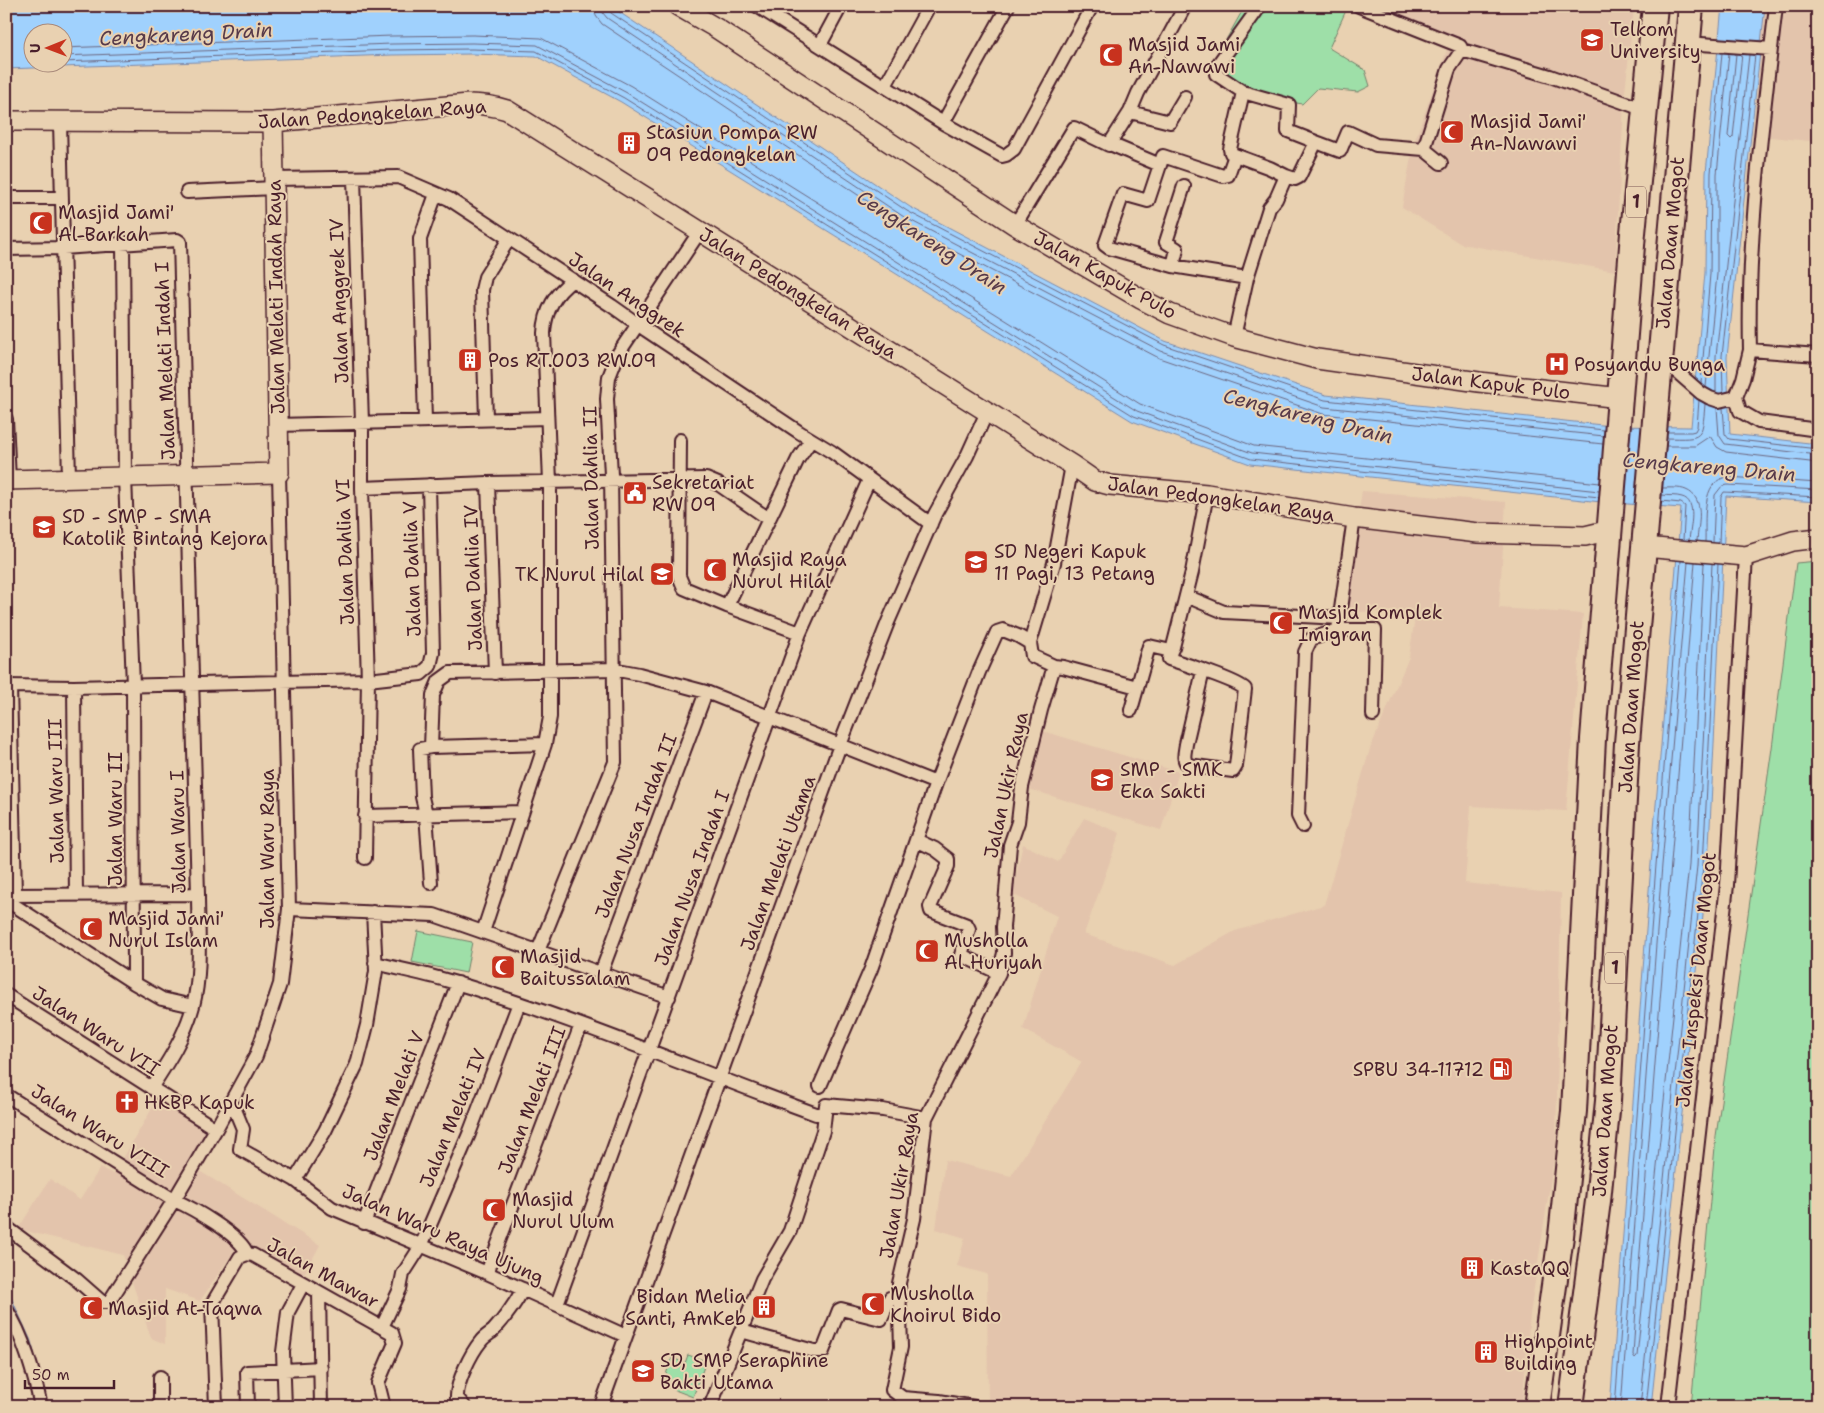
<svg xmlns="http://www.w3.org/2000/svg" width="1824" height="1413" viewBox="0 0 1824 1413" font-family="'Shantell Sans',sans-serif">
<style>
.built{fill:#e3c4ac}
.green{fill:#9edfa8;stroke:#747f6a}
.water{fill:#a0d1fd;stroke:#7e8aa9;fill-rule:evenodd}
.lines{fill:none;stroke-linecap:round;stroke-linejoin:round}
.shore{stroke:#6c667f;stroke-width:1}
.stream{stroke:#7e8aa9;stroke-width:4}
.street-casing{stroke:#4a1f2b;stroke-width:16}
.secondary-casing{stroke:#4a1f2b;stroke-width:22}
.highway-casing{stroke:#4a1f2b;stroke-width:28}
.street{stroke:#e9d1b1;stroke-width:12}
.secondary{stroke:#e9d1b1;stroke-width:19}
.highway{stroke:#e9d1b1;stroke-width:24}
.labels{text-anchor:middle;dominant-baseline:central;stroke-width:4;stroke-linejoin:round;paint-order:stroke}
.shield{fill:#e9d1b1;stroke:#7a5453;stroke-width:1}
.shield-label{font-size:18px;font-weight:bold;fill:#4a1f2b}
.poi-label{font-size:19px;fill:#4a1f2b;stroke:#e9d1b1;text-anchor:start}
.street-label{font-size:19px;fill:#4a1f2b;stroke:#e9d1b1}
.water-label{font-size:20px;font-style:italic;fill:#573a4a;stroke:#e9d1b1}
</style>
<rect width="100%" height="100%" fill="#e9d1b1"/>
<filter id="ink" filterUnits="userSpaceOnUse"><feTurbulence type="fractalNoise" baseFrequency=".02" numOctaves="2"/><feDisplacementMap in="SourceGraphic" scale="10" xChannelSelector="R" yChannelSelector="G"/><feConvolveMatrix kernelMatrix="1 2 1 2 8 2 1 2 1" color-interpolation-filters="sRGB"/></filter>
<g filter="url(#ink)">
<path class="built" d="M1356,6H1634L1624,102L1615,271L1461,244L1402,207L1413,146L1448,47Z
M1765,6H1818V142L1753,135Z
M1362,491L1506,502L1499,608L1583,614L1566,811L1471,806L1465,883L1561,893L1556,1146L1530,1314L1522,1407H988L987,1274L957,1266L965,1238L936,1229L945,1160L1011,1176L1082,1062L1023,1029L1057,916L1012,894L1023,844L1058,862L1084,818L1120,833L1084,934L1175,965L1235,931L1324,905L1370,749L1409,657L1416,611L1343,612Z
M1043,731L1179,772L1161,830L1026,788Z
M158,1098L210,1130L188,1164L320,1245L302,1278L238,1245L200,1301L165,1289V1344L151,1338L123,1255L18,1229L50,1179L80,1200L100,1168L114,1174Z"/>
<path class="green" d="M1245,6H1348L1329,48L1365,70L1370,86L1358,92L1318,88L1302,104C1270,99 1241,87 1212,72L1227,38Z
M1818,561V1407H1691L1716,1136L1772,748L1796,563Z
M418,931L472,942L466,973L412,962Z
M688,1355L706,1361L693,1397L662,1385L672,1358L685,1363Z"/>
<path class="water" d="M6,6H610L910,207L1165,341L1326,395L1611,426L1691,427L1705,273L1706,173L1722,6H1765L1727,357L1730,434L1818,444V502L1726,496L1708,867L1651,1407H1610L1651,864L1681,508L1601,502L1250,464L1132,421L621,102L536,56L472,54L392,55L6,69ZM32,32H62V62H32Z"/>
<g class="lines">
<path class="shore" d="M594,6L596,16L602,24L900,223L1159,358L1323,414L1603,444
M602,6L603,13L607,18L904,217L1161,351L1324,407L1604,436
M608,6L611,13L907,211L1164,345L1325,400L1604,430
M62,48L392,36L473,35L541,38L631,86L1140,404L1254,446L1600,483
M1736,54L1728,136L1731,139L1733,137L1742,54
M62,56L392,44L472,43L537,45L627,93L1137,411L1252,453L1599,491
M62,62L392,50L472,49L536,51L624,98L1134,416L1251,459L1599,497
M1701,383L1710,274L1711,173L1722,53
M1706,387L1717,274V174L1729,53
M1716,392V356L1749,55
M1723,392L1722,356L1755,55
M1717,408L1719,435L1725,444L1818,455
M1723,408L1725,434L1729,439L1818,449
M1667,432H1691L1695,431L1697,427L1699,400
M1667,438C1703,439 1702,440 1705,404
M1666,446H1695L1710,436L1717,447L1726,452L1818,463
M1662,488C1670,488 1679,487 1686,490C1706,498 1698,525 1697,541
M1662,495C1668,496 1676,495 1682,497C1698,501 1690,528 1689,540
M1661,501L1681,503L1685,506L1683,540
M1705,542C1706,521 1700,480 1728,477L1818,483
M1713,542L1715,495L1722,486L1728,485L1818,490
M1719,543L1721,497L1724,492L1818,497
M1695,562L1638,1277L1633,1355L1635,1358L1637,1356L1689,865L1704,563
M1615,1407L1656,865L1681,561
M1621,1407L1662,865L1688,562
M1640,1407L1697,866L1712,564
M1646,1407L1703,866L1718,564"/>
<path class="stream" d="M6,1290L29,1340L33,1354"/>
<defs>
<path id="street" d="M757,6L943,123L1002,156L1006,155L1014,149L1092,6
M1260,6L1219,63L1216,69V74L1243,92L1289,105L1288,131L1316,142
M1359,6L1460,46L1462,50L1550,76L1637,107L1645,109
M1687,43L1771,49
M820,45L841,6
M885,86L929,6
M1243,92L1230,149L1231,153L1235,155L1228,175L1223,176L1163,156L1148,201L1123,194L1105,245L1109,248L1173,266L1247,278
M1130,112L1138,93L1185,6
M60,122L69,478
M943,123L1008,6
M1110,144L1160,165
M1235,155L1270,168L1286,176
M1441,163L1424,149L1449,69L1462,50
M354,178L362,422V488L368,680L365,858
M274,179L398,177L449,199L612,306L646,330L799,432L832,452L931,524
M187,192L274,188
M6,198H62
M1015,225L1074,128L1109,145L1130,112L1170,122L1185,97
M123,243L125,477L133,685L134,983
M6,249L63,248L177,240L180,242L198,894C198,929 202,972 193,1006C185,1036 168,1062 151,1088
M1173,266L1177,249L1166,242L1184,186
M1234,337L1247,278L1269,208L1276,199L1286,176L1295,179L1299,177L1316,142L1340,151L1348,132L1376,145L1424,149
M1750,350C1747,235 1763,120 1776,6
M1661,358L1701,393L1710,398L1719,401L1736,397L1743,379L1750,350L1818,355
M1736,397L1740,411L1759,422L1818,430
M6,419L9,480
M486,419L482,290L485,277L509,239
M425,421L420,239L436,194
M278,425L547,418
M680,440L679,576L684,588L727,606
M488,483L495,673
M362,488L488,483L706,479L718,484L769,519
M1186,596L1224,612L1340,618
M1338,630H1375L1373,715
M800,633L727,606L798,459L811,440
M1171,651L1169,659C1182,663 1238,681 1245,689L1236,766L1233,771L1188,765C1182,759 1185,752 1186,744L1203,671
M1054,666L1063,667L1137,687
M6,686L74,687L368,680L421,674L430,666L433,653L429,485
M10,686L15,894
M74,687L76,894
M1131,710L1149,646L1171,651L1173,647L1192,572L1207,494
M431,747L433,695L439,681L450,673L613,669L639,674L706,692L936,783
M365,816L522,812
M1303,826L1298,816L1305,652L1311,639L1338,630L1354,518
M916,840L935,849L948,859V866L930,907L931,911L967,925L969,929L961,955L999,973
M431,883L426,814L422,797L420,749L431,747L545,744
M6,895L198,894
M6,900L134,983L162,999L193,1006
M289,909L434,915L669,997
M483,932L545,744L550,717V482L544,333C545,311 555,293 573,280
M538,951L615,762L611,475L607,399L609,377L618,354L700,231
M375,963C403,970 432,975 459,984C580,1020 697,1071 816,1114L825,1113
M601,973L706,692
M6,995L216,1129
M820,1086L871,969L936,783L979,672L997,632L1003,630L1018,636L1030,643
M6,1095L174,1200C192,1208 241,1235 247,1254
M229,1106L236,1112L243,1129L240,1149L295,1180L332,1208L487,1273L626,1336
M295,1180L325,1131L357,1064L367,1025L376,971L373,912
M364,1223L458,983
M6,1227L77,1280L102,1302H109L174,1200L216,1129L256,1056L280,984L289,909L279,473
M247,1254L253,1255L392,1333L395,1343L378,1383L384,1407
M487,1273L581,1025
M319,1292L321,1407
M557,1304L800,633L869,480
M6,1309C23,1334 35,1377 41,1407
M382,1327L400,1289L403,1274L421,1246L469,1134L519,1003
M741,1331L814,1351H823L839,1310L841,1309L881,1319L890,1298L900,1297
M903,1398L939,1401L974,1407
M464,1406L457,1398C456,1383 471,1353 481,1341C484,1337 489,1334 493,1331C504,1319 515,1304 523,1289
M160,1407V1377
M216,1407L212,1304L240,1257L247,1254
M248,1407L247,1372L321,1368
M285,1407L283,1352L288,1312L303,1284
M603,1407L602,1403L626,1336L840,745L888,622L935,514L967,456L987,412
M710,1407L762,1279L790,1231L823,1131L826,1105L883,1110L926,1118
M902,1407L903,1398L892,1390L901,1347L899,1283L914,1219L926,1118L999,973L1004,953L1003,927L1010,845L1018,822L1022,787L1041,710L1054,666L1032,656L1030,643L1054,563L1072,465
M1668,1407L1727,885L1746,556"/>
<path id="secondary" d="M678,6L716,28L1015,225L1141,299L1170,314L1234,337L1317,359L1479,382L1620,398
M6,121L273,122L469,104C483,104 494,106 507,110L1072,465L1095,481L1110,485L1207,494L1354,518L1478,533L1585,536L1610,530
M6,480L279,473L273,122
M1644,547L1746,556L1793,541L1818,538"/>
<path id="highway" d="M1537,1407L1561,1236L1574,1111L1593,739L1633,233L1655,6
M1571,1407L1598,1201L1608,1101L1627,743L1691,6"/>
</defs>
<use href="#street" class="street-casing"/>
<use href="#secondary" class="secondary-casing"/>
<use href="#highway" class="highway-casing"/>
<use href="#street" class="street"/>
<use href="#secondary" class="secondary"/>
<use href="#highway" class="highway"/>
</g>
</g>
<defs>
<symbol id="university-square" viewBox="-11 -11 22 22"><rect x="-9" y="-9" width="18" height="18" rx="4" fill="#c8321e" stroke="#e9d1b1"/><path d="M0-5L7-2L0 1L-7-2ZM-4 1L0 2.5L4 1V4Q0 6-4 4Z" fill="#fff"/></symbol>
<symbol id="mosque-square" viewBox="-11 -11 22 22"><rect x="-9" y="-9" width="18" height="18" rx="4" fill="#c8321e" stroke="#e9d1b1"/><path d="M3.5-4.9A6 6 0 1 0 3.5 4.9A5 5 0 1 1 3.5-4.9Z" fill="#fff"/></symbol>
<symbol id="building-square" viewBox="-11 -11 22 22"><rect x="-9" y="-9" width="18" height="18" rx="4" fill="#c8321e" stroke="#e9d1b1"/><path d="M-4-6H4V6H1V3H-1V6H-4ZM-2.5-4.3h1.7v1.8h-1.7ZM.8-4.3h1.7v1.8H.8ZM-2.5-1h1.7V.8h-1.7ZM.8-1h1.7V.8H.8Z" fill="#fff"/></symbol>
<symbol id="hospital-square" viewBox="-11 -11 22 22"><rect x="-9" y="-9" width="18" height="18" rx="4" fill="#c8321e" stroke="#e9d1b1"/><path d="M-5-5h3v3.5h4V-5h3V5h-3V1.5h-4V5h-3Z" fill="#fff"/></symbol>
<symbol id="civic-square" viewBox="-11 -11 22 22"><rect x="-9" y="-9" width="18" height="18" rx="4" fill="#c8321e" stroke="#e9d1b1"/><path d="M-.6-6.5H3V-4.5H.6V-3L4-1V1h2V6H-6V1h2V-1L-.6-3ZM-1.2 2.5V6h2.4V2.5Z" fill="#fff"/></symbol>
<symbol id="school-square" viewBox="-11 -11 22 22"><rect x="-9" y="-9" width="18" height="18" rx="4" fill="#c8321e" stroke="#e9d1b1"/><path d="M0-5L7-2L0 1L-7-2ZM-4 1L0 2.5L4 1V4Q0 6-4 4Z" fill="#fff"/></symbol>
<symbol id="fuel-square" viewBox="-11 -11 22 22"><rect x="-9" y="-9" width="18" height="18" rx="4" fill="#c8321e" stroke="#e9d1b1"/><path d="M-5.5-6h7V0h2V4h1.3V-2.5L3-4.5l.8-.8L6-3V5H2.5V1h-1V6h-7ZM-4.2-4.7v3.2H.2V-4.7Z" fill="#fff"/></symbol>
<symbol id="church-square" viewBox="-11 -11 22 22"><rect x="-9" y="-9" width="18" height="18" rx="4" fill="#c8321e" stroke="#e9d1b1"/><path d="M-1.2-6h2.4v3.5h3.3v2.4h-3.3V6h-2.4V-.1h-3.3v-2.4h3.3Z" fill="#fff"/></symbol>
</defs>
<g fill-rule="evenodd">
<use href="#university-square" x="1578" y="26" width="28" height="28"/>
<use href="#mosque-square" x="1097" y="41" width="28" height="28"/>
<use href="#mosque-square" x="1438" y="118" width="28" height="28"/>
<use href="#building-square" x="615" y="129" width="28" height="28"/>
<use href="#mosque-square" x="27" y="209" width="28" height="28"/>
<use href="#building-square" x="456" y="346" width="28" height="28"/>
<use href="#hospital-square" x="1543" y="350" width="28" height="28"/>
<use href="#civic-square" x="621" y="479" width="28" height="28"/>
<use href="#school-square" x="30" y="513" width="28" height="28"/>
<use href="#school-square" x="962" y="548" width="28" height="28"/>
<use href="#mosque-square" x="701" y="556" width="28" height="28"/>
<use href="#school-square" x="648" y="560" width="28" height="28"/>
<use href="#mosque-square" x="1267" y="609" width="28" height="28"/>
<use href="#school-square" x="1088" y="766" width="28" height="28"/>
<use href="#mosque-square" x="77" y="915" width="28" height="28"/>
<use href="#mosque-square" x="913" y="937" width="28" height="28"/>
<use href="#mosque-square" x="489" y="953" width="28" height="28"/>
<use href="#fuel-square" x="1487" y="1055" width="28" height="28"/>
<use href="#church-square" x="113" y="1088" width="28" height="28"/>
<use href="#mosque-square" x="480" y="1196" width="28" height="28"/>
<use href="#building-square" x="1458" y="1254" width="28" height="28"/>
<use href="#mosque-square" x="859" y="1290" width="28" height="28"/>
<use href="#building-square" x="750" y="1293" width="28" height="28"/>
<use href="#mosque-square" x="77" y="1294" width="28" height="28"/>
<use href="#building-square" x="1472" y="1338" width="28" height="28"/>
<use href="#school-square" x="629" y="1357" width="28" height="28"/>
</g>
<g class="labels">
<g class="shield">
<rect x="1626" y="186.5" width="20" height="31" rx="4"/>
<rect x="1605" y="952.5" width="20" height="31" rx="4"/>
</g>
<g class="shield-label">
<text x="1636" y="202">1</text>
<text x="1615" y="968">1</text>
</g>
<g class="poi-label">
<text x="1610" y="29">Telkom<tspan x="1610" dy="22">University</tspan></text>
<text x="1128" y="44">Masjid Jami<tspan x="1128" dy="22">An-Nawawi</tspan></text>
<text x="1470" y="121">Masjid Jami'<tspan x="1470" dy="22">An-Nawawi</tspan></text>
<text x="646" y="132">Stasiun Pompa RW<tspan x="646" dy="22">09 Pedongkelan</tspan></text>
<text x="58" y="212">Masjid Jami'<tspan x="58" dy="22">Al-Barkah</tspan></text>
<text x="488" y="360">Pos RT.003 RW.09</text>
<text x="1574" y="364">Posyandu Bunga</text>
<text x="652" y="482">Sekretariat<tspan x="652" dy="22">RW 09</tspan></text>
<text x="62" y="516">SD - SMP - SMA<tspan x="62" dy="22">Katolik Bintang Kejora</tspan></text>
<text x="994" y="551">SD Negeri Kapuk<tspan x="994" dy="22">11 Pagi, 13 Petang</tspan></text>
<text x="732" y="559">Masjid Raya<tspan x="732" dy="22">Nurul Hilal</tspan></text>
<text x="644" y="574" text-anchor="end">TK Nurul Hilal</text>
<text x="1298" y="612">Masjid Komplek<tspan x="1298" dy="22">Imigran</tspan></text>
<text x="1120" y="769">SMP - SMK<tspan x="1120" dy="22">Eka Sakti</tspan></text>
<text x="108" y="918">Masjid Jami'<tspan x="108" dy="22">Nurul Islam</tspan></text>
<text x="944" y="940">Musholla<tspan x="944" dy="22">Al Huriyah</tspan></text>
<text x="520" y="956">Masjid<tspan x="520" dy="22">Baitussalam</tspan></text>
<text x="1484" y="1069" text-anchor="end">SPBU 34-11712</text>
<text x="144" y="1102">HKBP Kapuk</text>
<text x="512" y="1199">Masjid<tspan x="512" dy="22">Nurul Ulum</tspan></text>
<text x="1490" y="1268">KastaQQ</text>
<text x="890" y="1293">Musholla<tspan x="890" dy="22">Khoirul Bido</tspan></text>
<text x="746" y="1296" text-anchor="end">Bidan Melia<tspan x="746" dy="22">Santi, AmKeb</tspan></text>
<text x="108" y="1308">Masjid At-Taqwa</text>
<text x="1504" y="1341">Highpoint<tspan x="1504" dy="22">Building</tspan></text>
<text x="660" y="1360">SD, SMP Seraphine<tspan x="660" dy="22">Bakti Utama</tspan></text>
</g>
<g class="street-label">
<text transform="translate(372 114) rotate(-4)">Jalan Pedongkelan Raya</text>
<text transform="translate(1670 243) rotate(-85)">Jalan Daan Mogot</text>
<text transform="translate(1105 275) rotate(29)">Jalan Kapuk Pulo</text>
<text transform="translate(798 293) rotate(32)">Jalan Pedongkelan Raya</text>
<text transform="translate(627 295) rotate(34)">Jalan Anggrek</text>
<text transform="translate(276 297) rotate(-91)">Jalan Melati Indah Raya</text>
<text transform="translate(339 301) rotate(-92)">Jalan Anggrek IV</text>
<text transform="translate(165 361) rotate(-92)">Jalan Melati Indah I</text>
<text transform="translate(1491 383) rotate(7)">Jalan Kapuk Pulo</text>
<text transform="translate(591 478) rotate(-91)">Jalan Dahlia II</text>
<text transform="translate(1221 499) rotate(8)">Jalan Pedongkelan Raya</text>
<text transform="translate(345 552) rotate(-92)">Jalan Dahlia VI</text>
<text transform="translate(412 569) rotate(-92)">Jalan Dahlia V</text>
<text transform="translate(473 578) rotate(-92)">Jalan Dahlia IV</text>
<text transform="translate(1631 707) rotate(-86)">Jalan Daan Mogot</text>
<text transform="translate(1006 785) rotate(-78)">Jalan Ukir Raya</text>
<text transform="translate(56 791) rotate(-91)">Jalan Waru III</text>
<text transform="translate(115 819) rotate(-90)">Jalan Waru II</text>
<text transform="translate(636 826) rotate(-69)">Jalan Nusa Indah II</text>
<text transform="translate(178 832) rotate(-91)">Jalan Waru I</text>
<text transform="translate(267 849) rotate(-90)">Jalan Waru Raya</text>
<text transform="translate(778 863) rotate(-70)">Jalan Melati Utama</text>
<text transform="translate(692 878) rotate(-70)">Jalan Nusa Indah I</text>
<text transform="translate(1696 980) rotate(-84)">Jalan Inspeksi Daan Mogot</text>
<text transform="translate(96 1031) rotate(33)">Jalan Waru VII</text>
<text transform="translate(394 1096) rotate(-69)">Jalan Melati V</text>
<text transform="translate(532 1100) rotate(-69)">Jalan Melati III</text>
<text transform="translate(1605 1111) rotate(-86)">Jalan Daan Mogot</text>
<text transform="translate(453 1118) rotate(-68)">Jalan Melati IV</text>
<text transform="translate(100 1131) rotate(32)">Jalan Waru VIII</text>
<text transform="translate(899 1185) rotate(-80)">Jalan Ukir Raya</text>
<text transform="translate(443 1234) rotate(24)">Jalan Waru Raya Ujung</text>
<text transform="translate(323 1273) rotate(29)">Jalan Mawar</text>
</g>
<g class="water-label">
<text transform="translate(186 34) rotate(-3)">Cengkareng Drain</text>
<text transform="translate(932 242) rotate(33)">Cengkareng Drain</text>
<text transform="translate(1308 416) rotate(14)">Cengkareng Drain</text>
<text transform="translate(1709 467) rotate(5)">Cengkareng Drain</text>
</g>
</g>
<rect width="1824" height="1413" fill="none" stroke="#e9d1b1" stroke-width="25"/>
<rect x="12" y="12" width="1799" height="1388" fill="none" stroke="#4a1f2b" stroke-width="2" filter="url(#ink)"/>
<g transform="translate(48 48) rotate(269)"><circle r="24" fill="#e9d1b1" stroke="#a98a7b"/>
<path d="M0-4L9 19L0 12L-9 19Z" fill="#c8321e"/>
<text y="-8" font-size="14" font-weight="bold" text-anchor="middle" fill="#4a1f2b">U</text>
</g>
<path d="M25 1380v8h89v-8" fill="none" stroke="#4a1f2b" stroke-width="2.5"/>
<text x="32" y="1380" font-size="15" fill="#4a1f2b" stroke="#e9d1b1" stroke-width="4" paint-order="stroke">50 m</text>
</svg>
